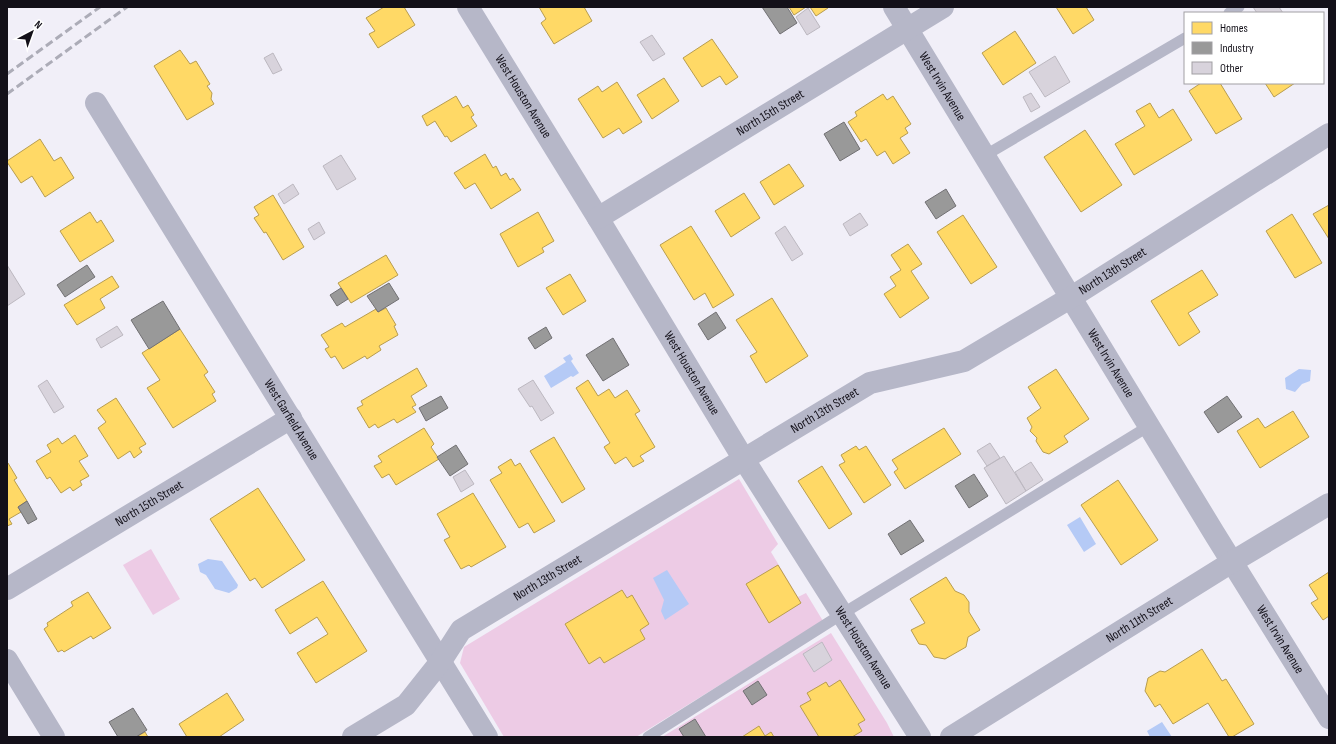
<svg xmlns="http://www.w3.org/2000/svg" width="1336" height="744" viewBox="0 0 1336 744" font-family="'Sofia Sans Condensed',sans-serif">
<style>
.green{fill:#edcbe5}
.water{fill:#b5caf6}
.homes{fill:#ffd966;stroke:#b89d4f}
.industry{fill:#999;stroke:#717073}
.building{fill:#d8d3dc;stroke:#bcb8c0}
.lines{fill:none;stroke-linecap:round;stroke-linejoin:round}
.lane{stroke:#b6b7c8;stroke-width:11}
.street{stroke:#b6b7c8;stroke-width:22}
.rail{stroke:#acacb7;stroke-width:3;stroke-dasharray:8 4;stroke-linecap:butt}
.labels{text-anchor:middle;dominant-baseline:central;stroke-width:4;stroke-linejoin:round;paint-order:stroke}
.street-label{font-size:13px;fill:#131019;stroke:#fff}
</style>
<rect width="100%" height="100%" fill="#f1eff8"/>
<path class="green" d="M739,479L778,544L771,552L798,597L806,593L823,621L636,737H504L460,663L464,647Z
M151,549L180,599L153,615L123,565Z
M831,633L887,723L894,737H662Z"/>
<path class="water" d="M570,354L573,359L571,361L579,373L573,377L571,376L551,388L544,376L566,362L563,358Z
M1299,369L1311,370L1310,381L1302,384L1295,392L1286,389L1285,378Z
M1080,517L1096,544L1084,552L1067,525Z
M208,559L222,561L238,585L237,588L229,593L215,589L206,575L200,572L198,564Z
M667,570L689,604L665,620L661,611L664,600L653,578Z
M1162,722L1172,737H1150L1147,731Z"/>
<path class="homes" d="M384,7H404L415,25L378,48L369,34L375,31L366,18Z
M539,7H584L592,21L554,44L541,23L546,19Z
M789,7H806L794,15Z
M810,7H828V8L816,16Z
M1056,7H1086L1094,20L1073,34Z
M1015,31L1036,63L1003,85L982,53Z
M712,39L738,77L726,85L720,76L702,87L683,58Z
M180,50L190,64L196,61L210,84L207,86L212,93L211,99L214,104L187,120L154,66Z
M664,78L679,101L652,119L637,95Z
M617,82L642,122L623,134L619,128L603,138L578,99L598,86L602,92Z
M1201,83H1220L1242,119L1216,134L1189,91Z
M1265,83H1295L1274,97Z
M883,94L887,100L893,96L911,124L905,128L908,133L900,138L910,153L893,164L885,151L877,156L866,139L861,142L848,122L857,116L855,112Z
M456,96L463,108L468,105L474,115L471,117L477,126L451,142L447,136L445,137L435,121L427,126L422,116Z
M1150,103L1159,118L1173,109L1192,140L1134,175L1115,144L1145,126L1136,111Z
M1085,130L1122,185L1081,212L1044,157Z
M40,139L54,161L61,157L74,178L45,197L32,176L21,183L7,162V161Z
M485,154L493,168L496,166L501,176L506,173L510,180L513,178L521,190L491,209L475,183L465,189L454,173Z
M789,164L804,186L774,205L760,182Z
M744,193L760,218L731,237L715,211Z
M273,195L304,247L283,260L266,232L264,233L254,218L259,215L254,207Z
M1329,205V239L1313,214Z
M90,212L97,223L101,220L114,241L80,262L60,231Z
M538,212L554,241L542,248L544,252L518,267L500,234Z
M1292,214L1322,263L1295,278L1266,231Z
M963,215L997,267L971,284L937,232Z
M691,226L734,295L713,308L705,293L694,300L660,245Z
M908,244L922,264L911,271L929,298L900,318L884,294L896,286L890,277L901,270L891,255Z
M386,255L398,275L351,303L338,283Z
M1202,270L1218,295L1188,313L1200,332L1179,346L1151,301Z
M570,274L586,301L563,315L546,288Z
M112,276L119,287L100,299L105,308L77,325L64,305Z
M772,298L808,356L766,383L750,356L757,352L736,320Z
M386,308L396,325L394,326L398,335L379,346L381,350L367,359L365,356L343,369L335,356L331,358L325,349L329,347L321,335L342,323L345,327L376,309L378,312Z
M180,329L208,372L204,375L215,392L212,394L216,401L173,428L147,388L160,380L142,353Z
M417,368L427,386L411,396L416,405L412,407L416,412L397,423L394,419L378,428L375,424L369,428L357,408L363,405L361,401Z
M1056,369L1089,419L1064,436L1068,442L1049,454L1043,452L1036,441L1037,438L1030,431L1032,427L1027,418L1041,408L1028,387Z
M588,380L598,396L609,389L615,398L627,390L640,411L635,414L655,447L640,456L644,461L633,467L626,457L615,464L604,447L610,443L576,388Z
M116,398L146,444L139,448L142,452L134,458L130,451L118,459L98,428L106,422L97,410Z
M1293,411L1309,437L1260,468L1237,431L1258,418L1265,428Z
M424,428L434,444L431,447L439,459L396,485L389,474L382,478L374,466L382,462L378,456Z
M944,428L961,454L905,489L894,472L898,469L892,460Z
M75,435L88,456L79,461L89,476L80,481L82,485L73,491L70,487L61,493L50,477L47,479L36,461L51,452L47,445L58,438L62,444Z
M554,437L585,489L562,503L530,451Z
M856,446L859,450L866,446L891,485L864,503L839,465L845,462L841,455Z
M511,459L515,466L520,463L555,521L534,533L528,523L519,528L490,480L502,473L498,467Z
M8,463L17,478L14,480L27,501L18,507L21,512L9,519L12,524L7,526V464Z
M822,466L852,514L829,529L798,481Z
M1118,480L1158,540L1121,565L1081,505Z
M258,488L305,560L262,588L255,578L250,581L210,519Z
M473,493L506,547L471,567L469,565L461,569L444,540L450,537L437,514Z
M778,565L801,603L769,623L746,584Z
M1329,572V616L1323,620L1311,603L1318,599L1309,585Z
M946,577L955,591L964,595L969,602V612L980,630L968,637L966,647L945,659L934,657L926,645L919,644L911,630L925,623L910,599Z
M323,581L367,651L316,683L297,653L328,634L317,617L290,634L275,610Z
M622,590L627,598L632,595L649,624L640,630L645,639L604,663L600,657L589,664L565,624Z
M88,592L111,628L93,639L91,636L64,652L62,650L58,652L44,629L48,626L47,623L73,606L71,602Z
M1202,649L1222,681L1226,679L1254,724L1232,737H1229L1208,703L1173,724L1160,704L1155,707L1145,691L1148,678L1160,671L1165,672Z
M840,680L865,720L858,724L862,731L852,737H819L800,706L811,700L807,693L826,682L829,687Z
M227,693L244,720L219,737H187L179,724Z
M759,726L765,736L771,732L774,737H742Z
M145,732L148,737H136Z"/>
<path class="industry" d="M762,7H787L797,23L780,34Z
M844,122L860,149L840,161L824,134Z
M946,189L956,206L936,219L925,202Z
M87,265L95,277L65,297L57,285Z
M389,283L399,299L378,312L367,296Z
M341,288L348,299L337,306L330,295Z
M163,301L180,329L149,349L131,320Z
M716,312L726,328L708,340L698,324Z
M546,327L552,338L535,349L528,338Z
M613,338L629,365L603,381L586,355Z
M441,396L448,408L426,421L419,408Z
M1227,396L1242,417L1218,433L1204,412Z
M456,445L468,464L450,476L437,457Z
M974,474L988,496L969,508L955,486Z
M27,501L37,519L28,524L18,507Z
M910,520L924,541L901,555L888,534Z
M758,681L767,695L752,705L743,691Z
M133,708L147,730L136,737H118L109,722Z
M695,719L706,737H684L679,729Z"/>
<path class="building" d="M1253,7H1279L1283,13H1257Z
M808,8L820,27L807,35L796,17Z
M652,35L665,54L653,61L640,42Z
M273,53L282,70L273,74L264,58Z
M1055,56L1070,82L1045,97L1029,72Z
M1031,93L1040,107L1031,112L1023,97Z
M341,155L356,179L337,190L323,166Z
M293,184L299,194L284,204L278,194Z
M860,213L868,225L850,236L843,224Z
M319,222L325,233L314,240L308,229Z
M785,226L803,254L792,261L775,233Z
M7,265L25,294L7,306Z
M117,326L123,335L101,348L96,339Z
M47,380L64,407L54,413L38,386Z
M533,380L554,413L541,421L532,406L530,407L518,389Z
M990,443L1000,458L987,466L977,451Z
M1004,456L1026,491L1006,504L984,468Z
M1031,462L1043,480L1026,491L1015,472Z
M465,470L474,484L461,492L453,477Z
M822,642L832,660L814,672L803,654Z"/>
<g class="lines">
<path class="lane" d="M1229,13L1239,7
M984,156L1185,38
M648,737L842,614L1149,426"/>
<g class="street">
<path id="s1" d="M468,7L598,218L743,458L920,737"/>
<path id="s2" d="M894,7L1214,533L1329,718"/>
<path id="s3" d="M96,103L487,737"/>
<path id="s4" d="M598,218L943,7"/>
<path id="s5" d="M7,589L291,418"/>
<path d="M7,660L54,737"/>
<path id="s6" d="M353,737L406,705L441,661L461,630L870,383L964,361L1070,298L1329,134"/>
<path id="s7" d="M951,737L1232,562L1329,504"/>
</g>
<path class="rail" d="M7,74L100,7
M7,94L127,7"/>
</g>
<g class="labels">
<g class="street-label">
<text stroke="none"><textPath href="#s2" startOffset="93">West Irvin Avenue</textPath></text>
<text stroke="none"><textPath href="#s1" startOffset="105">West Houston Avenue</textPath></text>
<text stroke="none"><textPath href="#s4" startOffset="202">North 15th Street</textPath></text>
<text stroke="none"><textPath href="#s6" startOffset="903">North 13th Street</textPath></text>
<text stroke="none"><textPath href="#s2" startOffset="417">West Irvin Avenue</textPath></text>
<text stroke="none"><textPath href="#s1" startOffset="429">West Houston Avenue</textPath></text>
<text stroke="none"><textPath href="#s6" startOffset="580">North 13th Street</textPath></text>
<text stroke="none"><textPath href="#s3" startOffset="372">West Garfield Avenue</textPath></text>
<text stroke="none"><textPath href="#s5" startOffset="166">North 15th Street</textPath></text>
<text stroke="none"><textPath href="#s6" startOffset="256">North 13th Street</textPath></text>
<text stroke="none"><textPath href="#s7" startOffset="222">North 11th Street</textPath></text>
<text stroke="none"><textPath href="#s2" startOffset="741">West Irvin Avenue</textPath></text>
<text stroke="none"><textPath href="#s1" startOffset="753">West Houston Avenue</textPath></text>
</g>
</g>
<rect width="1336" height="744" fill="none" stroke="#131019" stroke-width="16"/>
<rect x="1184" y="12" width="140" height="72" fill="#ffffff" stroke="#a19fa3"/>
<rect x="1192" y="22" width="20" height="12" fill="#ffd966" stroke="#a19fa3"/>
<text x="1220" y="32" font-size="12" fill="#131019">Homes</text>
<rect x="1192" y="42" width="20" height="12" fill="#999999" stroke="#a19fa3"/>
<text x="1220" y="52" font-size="12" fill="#131019">Industry</text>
<rect x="1192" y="62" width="20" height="12" fill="#d8d3dc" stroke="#a19fa3"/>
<text x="1220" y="72" font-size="12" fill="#131019">Other</text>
<g transform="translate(32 32) rotate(41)" stroke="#ffffff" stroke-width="3" paint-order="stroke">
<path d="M0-3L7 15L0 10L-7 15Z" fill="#131019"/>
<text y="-6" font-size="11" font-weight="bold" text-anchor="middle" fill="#131019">N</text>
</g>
</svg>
